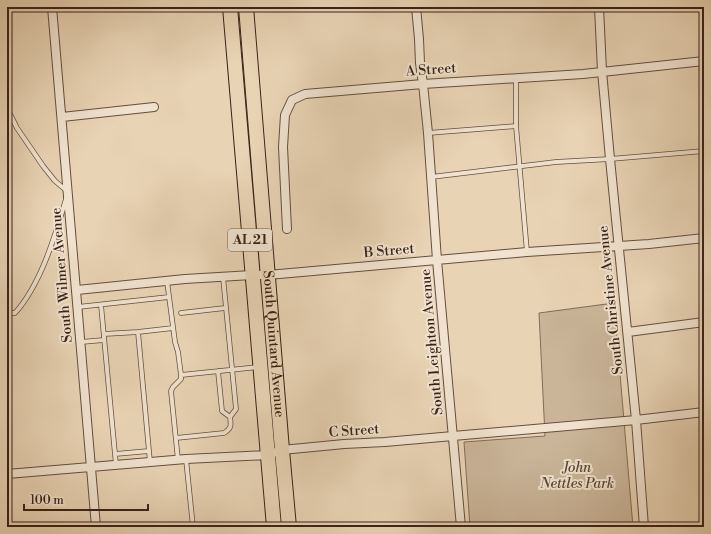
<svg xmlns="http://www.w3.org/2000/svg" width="711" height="534" viewBox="0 0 711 534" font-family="'Libre Bodoni',serif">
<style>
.green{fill:#cab599;stroke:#826c58}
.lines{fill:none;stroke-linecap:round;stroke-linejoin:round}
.lane-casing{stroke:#664e3f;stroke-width:5.5}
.street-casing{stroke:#664e3f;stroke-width:10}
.highway-casing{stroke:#3a2218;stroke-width:16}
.lane{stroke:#f0e2ce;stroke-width:4}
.street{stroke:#f0e2ce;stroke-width:8}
.highway{stroke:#e8d3b4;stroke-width:14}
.labels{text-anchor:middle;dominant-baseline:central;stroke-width:4;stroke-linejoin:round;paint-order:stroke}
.shield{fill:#f0e2ce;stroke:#715c4f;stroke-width:1}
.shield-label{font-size:13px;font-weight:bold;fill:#3a2218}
.street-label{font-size:14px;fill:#3a2218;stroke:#f0e2ce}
.park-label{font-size:14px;font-style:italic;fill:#5e4738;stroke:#f0e2ce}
</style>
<rect width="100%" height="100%" fill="#e8d3b4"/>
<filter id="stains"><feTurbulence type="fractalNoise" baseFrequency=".005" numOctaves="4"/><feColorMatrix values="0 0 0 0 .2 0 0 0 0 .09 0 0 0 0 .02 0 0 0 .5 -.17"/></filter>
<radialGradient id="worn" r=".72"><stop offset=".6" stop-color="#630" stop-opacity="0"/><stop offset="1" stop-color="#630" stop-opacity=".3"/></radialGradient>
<path class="green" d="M614,303L633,527H470L464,442L545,436L539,313Z"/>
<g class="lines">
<defs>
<path id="lane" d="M516,78V126L527,252
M7,108L17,128L43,166L55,181L67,191
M428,133L516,126
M431,177L556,162L610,159L704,151
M167,281L175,342L178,352L181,375
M101,305L116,465
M78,307L169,297
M7,313H15C41,284 55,236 66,199
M181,313L225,308
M104,334L138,332
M81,342L104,340
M218,371L222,411L230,417
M176,438L224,433C232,428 231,425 230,417L236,409L223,277
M115,454L149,451
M186,459L193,527
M178,460L171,391L173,387L181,379V375L259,367
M150,462L138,332L173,328"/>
<path id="street" d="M52,7L96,527
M416,7L419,39L420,63L423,84L428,133L437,260L461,527
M599,7L602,71L610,159L636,420L644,527
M62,117L154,107
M287,229L283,147L285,115L292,100L305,94L423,84L583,74L704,61
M77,290L185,279L252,275H268L527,252L649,244L704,238
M628,332L704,322
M7,474L186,459L267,455L282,450L344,444L385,442L453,436L636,420L704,412"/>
<g id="highway">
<path d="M230,7L274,527"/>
<path id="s1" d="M246,7L282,450L289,527"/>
</g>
</defs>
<use href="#lane" class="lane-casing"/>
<use href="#street" class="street-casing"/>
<use href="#highway" class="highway-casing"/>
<use href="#lane" class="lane"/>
<use href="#street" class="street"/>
<use href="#highway" class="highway"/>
</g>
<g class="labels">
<rect class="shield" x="228" y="229" width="44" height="22" rx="3"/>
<g class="shield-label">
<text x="250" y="240">AL 21</text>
</g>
<g class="street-label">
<text transform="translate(431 70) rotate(-4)">A Street</text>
<text transform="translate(389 251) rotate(-5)">B Street</text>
<text transform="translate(62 275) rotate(-95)">South Wilmer Avenue</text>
<text transform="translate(611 300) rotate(-96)">South Christine Avenue</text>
<text transform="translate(432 342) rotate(-95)">South Leighton Avenue</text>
<text stroke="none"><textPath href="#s1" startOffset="338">South Quintard Avenue</textPath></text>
<text transform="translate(354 431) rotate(-4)">C Street</text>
</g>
<g class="park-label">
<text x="577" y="468">John<tspan x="577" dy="16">Nettles Park</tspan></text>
</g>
</g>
<rect width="711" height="534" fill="none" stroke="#e8d3b4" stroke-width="24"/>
<rect x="8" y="8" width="695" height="518" fill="none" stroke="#3a2218" stroke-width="2"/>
<rect x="12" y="12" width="687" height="510" fill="none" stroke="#3a2218"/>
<path d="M24 504v6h124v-6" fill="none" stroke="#3a2218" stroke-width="2"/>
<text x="30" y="504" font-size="12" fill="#3a2218" stroke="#f0e2ce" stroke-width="3" paint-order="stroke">100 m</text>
<rect width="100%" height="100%" filter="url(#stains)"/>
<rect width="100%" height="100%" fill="url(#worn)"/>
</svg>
